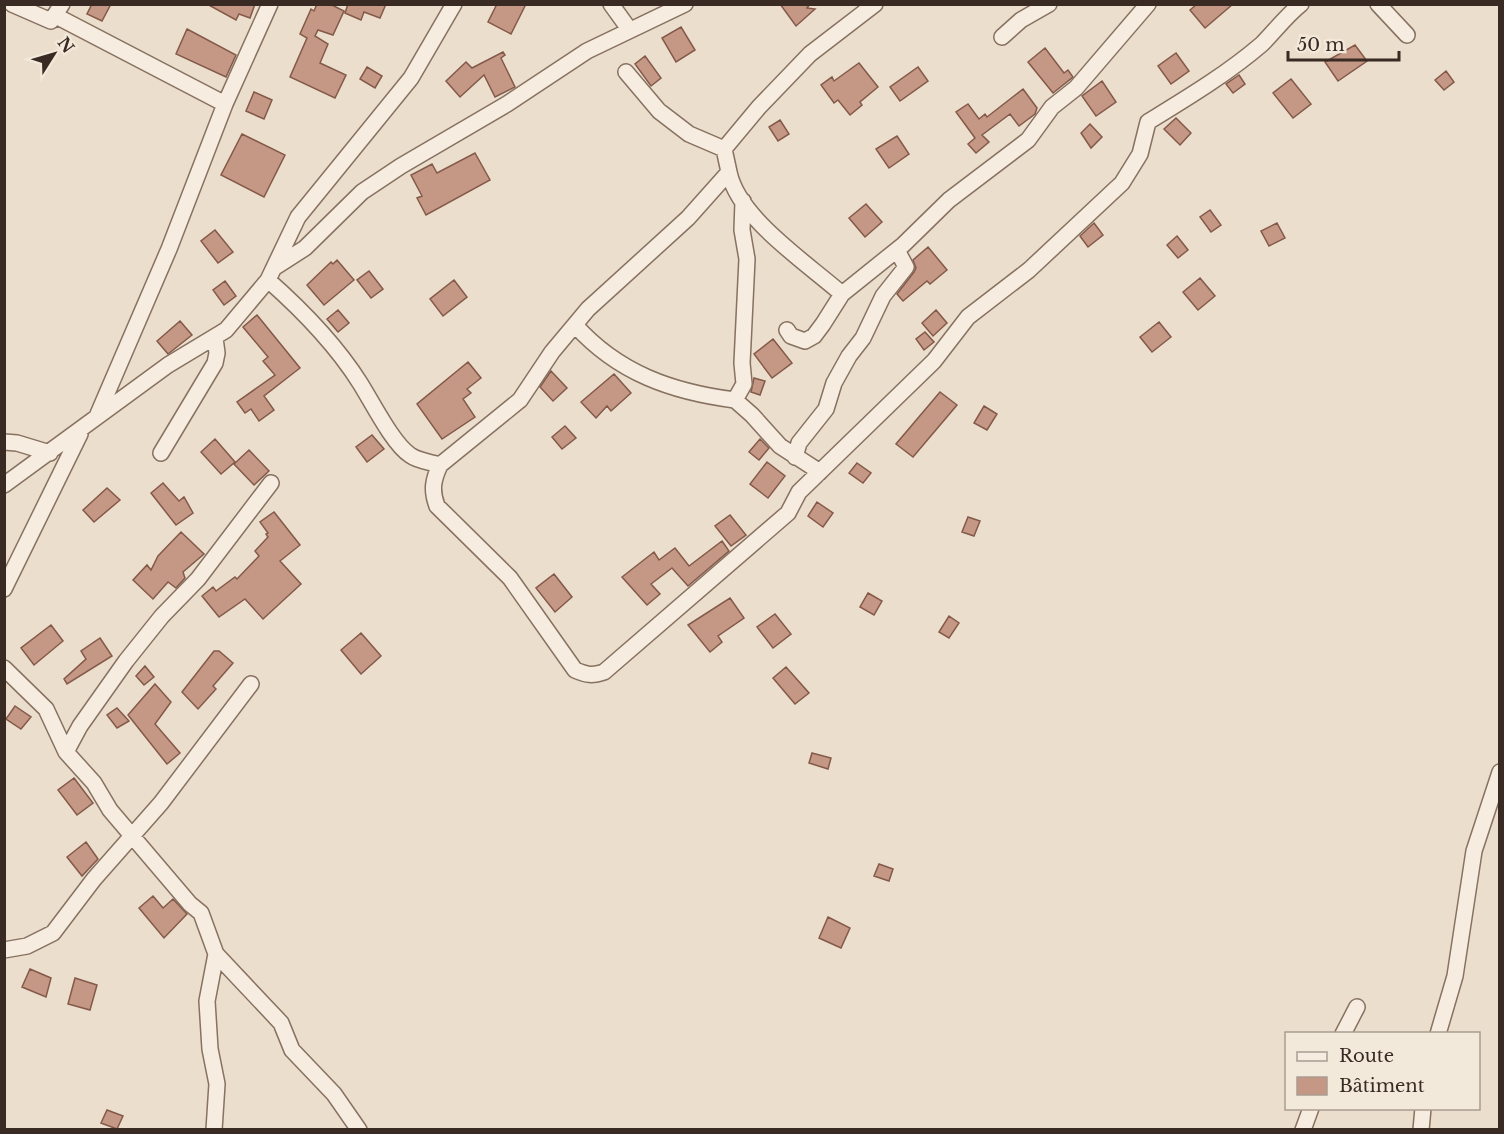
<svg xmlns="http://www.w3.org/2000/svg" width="1504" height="1134" viewBox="0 0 1504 1134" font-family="'Libre Baskerville',serif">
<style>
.building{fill:#c59886;stroke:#845949;stroke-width:1.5}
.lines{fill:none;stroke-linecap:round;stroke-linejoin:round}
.minor-casing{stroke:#877161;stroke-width:18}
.minor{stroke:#f6ecdf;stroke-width:15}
</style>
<rect width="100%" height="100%" fill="#ebdecc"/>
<path class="building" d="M92,4H111L102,21L87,14Z
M207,4H255L250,18L239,14L236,20Z
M317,4H330L344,11L333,35L318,30L315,36L328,44L320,63L346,75L335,98L290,77L307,38L300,34L311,9L314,11Z
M348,4H386L380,18L364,12L361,20L345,13Z
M497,4H526L511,34L488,22Z
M780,4H810L807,8L815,9L796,26Z
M1197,4H1233L1205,28L1190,10Z
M681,27L695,50L676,62L662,38Z
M187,29L236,55L226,77L176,54Z
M1355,45L1367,61L1338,81L1325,62Z
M1045,48L1064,73L1068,70L1073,77L1053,93L1028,62Z
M503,52L505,55L501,58L515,87L495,97L484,75L460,97L446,81L466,62L472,68Z
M1176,53L1189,71L1171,84L1158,66Z
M645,56L661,78L651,86L635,64Z
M859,63L878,87L860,102L862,105L850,115L838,100L834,103L821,85L832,77L834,81Z
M367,67L382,76L375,88L360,79Z
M918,67L928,81L900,101L890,87Z
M1446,71L1454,82L1444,90L1435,80Z
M1239,75L1245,84L1233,93L1226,84Z
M1291,79L1311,104L1293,118L1273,93Z
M1102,81L1116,102L1096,116L1082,96Z
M1023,89L1037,108L1035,114L1019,126L1010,114L982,135L989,142L976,153L968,144L975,138L956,112L968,104L979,119L985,114L987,117Z
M254,92L272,100L264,119L246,111Z
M1176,118L1191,133L1180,145L1164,129Z
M780,120L789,134L778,141L769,127Z
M1090,124L1102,137L1091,148L1081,133Z
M242,134L285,155L264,197L221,175Z
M897,136L909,154L889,168L876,149Z
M475,153L490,180L426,215L417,198L422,196L411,175L432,164L437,173Z
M866,204L882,222L865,237L849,218Z
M1210,210L1221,225L1211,232L1200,217Z
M1094,223L1103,235L1088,247L1080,236Z
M1277,223L1285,238L1269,246L1261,231Z
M215,230L233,252L218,263L201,241Z
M1177,236L1188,250L1178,258L1167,245Z
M928,247L947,270L930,284L927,281L903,301L897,294L914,272L916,268L913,260Z
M337,260L354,280L324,305L307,285L331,262L333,264Z
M369,271L383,289L371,298L357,280Z
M1200,278L1215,296L1198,310L1183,292Z
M454,280L467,297L443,316L430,299Z
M225,281L236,296L224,305L213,290Z
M338,310L349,323L338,332L327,319Z
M936,310L947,323L933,336L922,323Z
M257,315L300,368L264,396L274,410L259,421L251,409L245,413L237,402L275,375L263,361L268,357L243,327Z
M180,321L192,335L168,354L157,341Z
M1159,322L1171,337L1152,352L1140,337Z
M925,332L934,342L924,350L916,339Z
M773,339L792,363L772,378L754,354Z
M468,362L481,378L467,389L471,393L463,399L475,417L442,439L417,404Z
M551,371L567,388L553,401L540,387Z
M614,374L631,393L611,411L607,406L596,418L581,402Z
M754,378L765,381L760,395L751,392Z
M940,392L957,405L913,457L896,444Z
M984,406L997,414L987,430L974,423Z
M565,426L576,438L562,449L552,437Z
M372,435L384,449L367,462L356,447Z
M215,439L235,462L221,474L201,452Z
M760,439L769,448L759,460L749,452Z
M249,450L269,471L254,485L234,464Z
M767,462L785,476L768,498L750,484Z
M857,463L871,473L863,483L849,473Z
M163,483L179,501L184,497L193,513L176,525L151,493Z
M107,488L120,500L94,522L83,510Z
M817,502L833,513L823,527L808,516Z
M274,512L300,545L280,561L301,584L263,619L245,599L219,617L202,596L213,587L216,591L235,577L237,579L259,556L255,551L268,537L266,534L268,533L260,522Z
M730,515L746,535L731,546L715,526Z
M968,517L980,521L974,536L962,532Z
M181,532L204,554L183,572L185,578L176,588L168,582L153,599L133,580L147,565L151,570L158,556Z
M722,541L729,551L688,586L672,568L651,584L660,594L647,605L622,577L654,552L659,560L675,548L689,566Z
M554,574L572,597L555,612L536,588Z
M868,593L882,601L874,615L860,607Z
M730,598L744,618L718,636L722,642L710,652L688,625Z
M775,614L791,634L773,648L757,627Z
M949,616L959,623L949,638L939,632Z
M51,625L63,641L34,665L21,648Z
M361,633L381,656L361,674L341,650Z
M100,638L112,656L67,684L64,679L86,659L81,651Z
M214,651H219L233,663L213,686L216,689L198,709L182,692Z
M145,666L154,677L144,685L136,676Z
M786,667L809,693L795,704L773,678Z
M155,684L171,702L155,724L180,753L167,764L128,715Z
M15,706L31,717L21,729L6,719Z
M117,708L129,721L117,728L107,715Z
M812,753L831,758L828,769L809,763Z
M74,778L93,803L77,815L58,790Z
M86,842L98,859L82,876L67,857Z
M879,864L893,869L889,881L874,876Z
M153,896L163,908L173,899L187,914L164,938L139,908Z
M828,917L850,928L841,948L819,938Z
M30,969L51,978L46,997L22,987Z
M75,978L97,985L90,1010L68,1004Z
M107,1110L123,1116L117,1129L101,1123Z"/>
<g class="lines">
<defs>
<path id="minor" d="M12,4L51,21L62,4
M611,4L629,29
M875,4L810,54L759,107L724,149L729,172L688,218L588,309L552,352L520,400L440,465C433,480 431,490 437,506L510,578L575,670C587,675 592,676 604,672L788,513L799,492L934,361L968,317L1029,270L1122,183L1140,154L1148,122C1187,98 1227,74 1262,44C1275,31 1286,16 1301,4
M1378,4L1407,35
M56,16L225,104
M1002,37L1021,20L1049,4
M626,72L659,111L689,134L724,149
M729,172C738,218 807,263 842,294L903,245L949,200L1028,140L1052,107L1076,88L1148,4
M277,266L305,248L362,192L401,166L507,104L587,51L685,4
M268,280C302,310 336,345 360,383C372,402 393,444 410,455C418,461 430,462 440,465
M575,325C618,373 672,392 735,400L744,384L742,363L747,259L742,230L743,201
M787,330L791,336L805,341L814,336L823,324L842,294
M735,400L752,415L780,446L820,472
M98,414L169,249L225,104L270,4
M4,442L17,443L50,453
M161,453L215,363L217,353L215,338
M795,457L799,443L826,409L834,383L849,356L863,338L883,296L906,267L897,250
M4,485L168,365L226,330L268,280L298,217L411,78L454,4
M4,589L80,434
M4,668L46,709L66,752L94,783L110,810L190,904L201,913L216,954L281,1023L292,1050L334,1094L359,1130
M66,752L80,726L126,661L162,616L198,579L271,483
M4,950L27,946L53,933L94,879L161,803L251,684
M1343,1034L1357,1007
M1438,1034L1455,976L1474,851L1500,772
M214,1130L217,1084L210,1049L207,1001L216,954
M1303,1130L1311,1108
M1421,1130L1423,1108"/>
</defs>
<use href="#minor" class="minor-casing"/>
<use href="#minor" class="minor"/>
</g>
<rect width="1504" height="1134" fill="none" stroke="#392b23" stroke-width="12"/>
<rect x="1285" y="1032" width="195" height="78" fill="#f3e9db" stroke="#a99d91" stroke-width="1.5"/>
<rect x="1297" y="1052" width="30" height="9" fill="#f6ecdf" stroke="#a99d91" stroke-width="1.5"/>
<text x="1339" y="1062" font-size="18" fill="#392b23">Route</text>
<rect x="1297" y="1077" width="30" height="18" fill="#c59886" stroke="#a99d91" stroke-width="1.5"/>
<text x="1339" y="1092" font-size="18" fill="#392b23">Bâtiment</text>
<g transform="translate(54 54) rotate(53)" stroke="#f3e9db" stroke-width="4.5" paint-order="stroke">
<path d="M0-4.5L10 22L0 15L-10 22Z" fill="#392b23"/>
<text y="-9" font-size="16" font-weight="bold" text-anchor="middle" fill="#392b23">N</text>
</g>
<path d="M1288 51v9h111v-9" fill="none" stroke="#392b23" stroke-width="3"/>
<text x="1297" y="51" font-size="18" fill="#392b23" stroke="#f3e9db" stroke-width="4.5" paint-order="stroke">50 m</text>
</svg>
